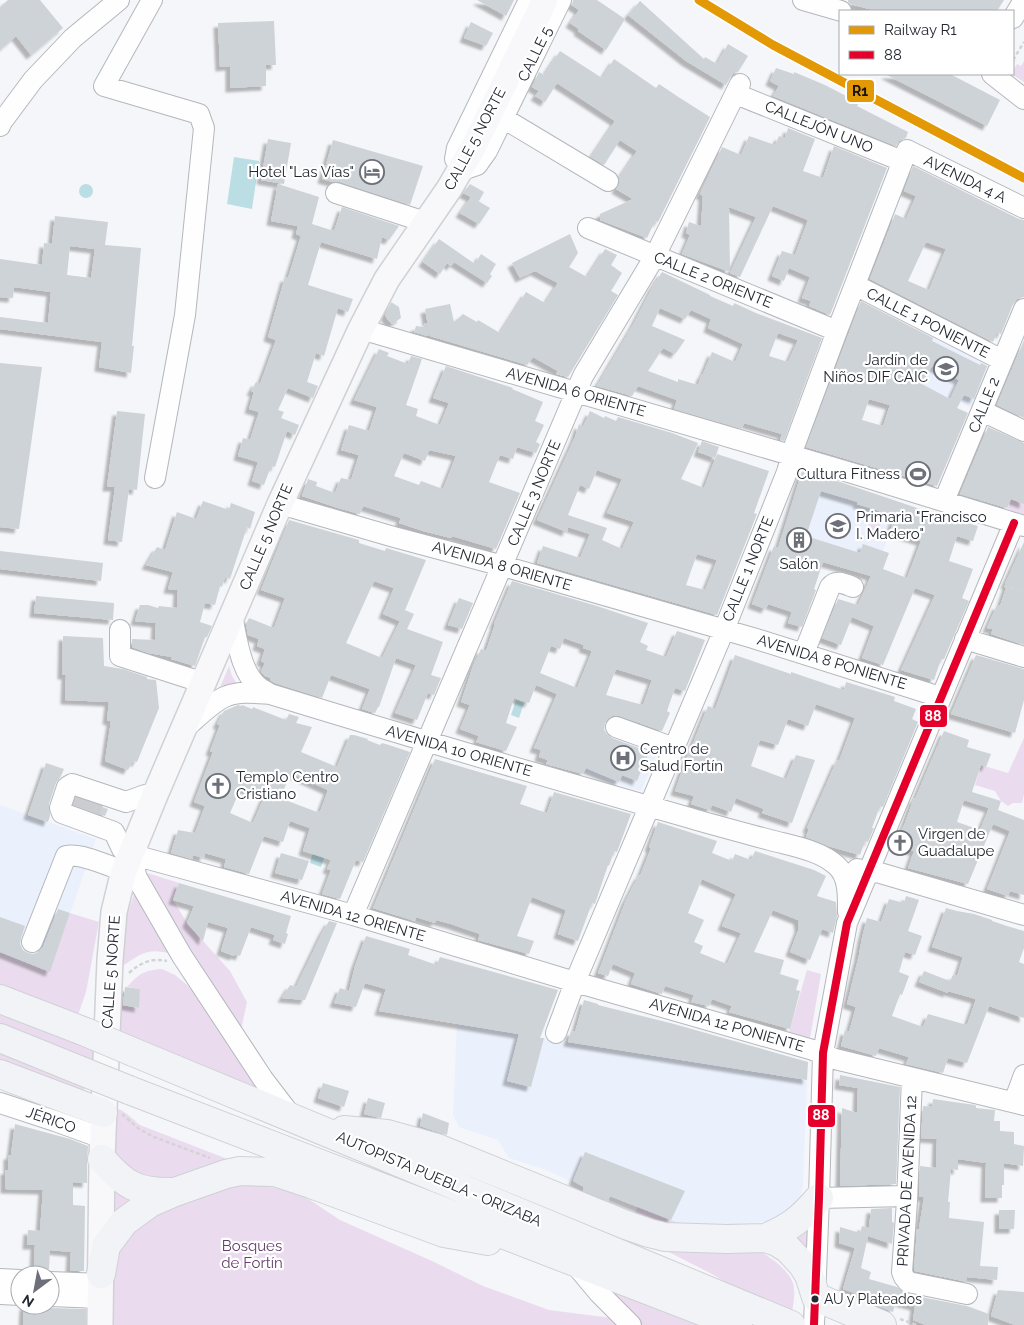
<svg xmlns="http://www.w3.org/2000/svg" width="1024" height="1325" viewBox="0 0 1024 1325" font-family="Raleway,sans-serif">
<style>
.built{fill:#eaf0fc}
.green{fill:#eadcee}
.water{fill:#bbdee5}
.building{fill:#cdd3d7;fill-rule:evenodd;filter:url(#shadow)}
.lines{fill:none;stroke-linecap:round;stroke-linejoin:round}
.minor-tunnel{stroke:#cbcdd1;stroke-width:20;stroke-dasharray:20 10;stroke-linecap:butt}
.minor-casing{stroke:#b4b7bc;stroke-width:22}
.major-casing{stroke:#cfd1d4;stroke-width:28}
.highway-casing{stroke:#cfd1d4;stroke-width:30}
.path{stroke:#d3d4d6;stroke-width:2.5;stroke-dasharray:4 2.5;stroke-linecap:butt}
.minor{stroke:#fefefe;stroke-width:20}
.major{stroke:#f8f7fa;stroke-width:25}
.highway{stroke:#f2f3f6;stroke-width:28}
.highway-bridge-casing{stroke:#cfd1d4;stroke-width:30;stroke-linecap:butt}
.highway-bridge{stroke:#f2f3f6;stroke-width:28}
.bus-1-casing{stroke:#fff;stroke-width:11}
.bus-1{stroke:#e4002b;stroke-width:8}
.rail-1-casing{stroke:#fff;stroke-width:12}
.rail-1{stroke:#e29905;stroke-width:9}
.bus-dot{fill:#242832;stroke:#fff;stroke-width:2}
.labels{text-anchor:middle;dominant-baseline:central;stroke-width:4.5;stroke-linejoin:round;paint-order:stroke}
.bus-label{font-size:14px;fill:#242832;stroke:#fff;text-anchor:start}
.street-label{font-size:15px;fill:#242832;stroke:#fff}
.poi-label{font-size:15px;fill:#242832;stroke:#fff;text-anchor:start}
.park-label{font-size:15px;fill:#65406b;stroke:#fff}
.line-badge{stroke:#fff;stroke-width:2}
.badge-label{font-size:14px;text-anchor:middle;font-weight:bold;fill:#fff}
.pale-badge-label{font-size:14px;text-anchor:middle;font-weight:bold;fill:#111}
</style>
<defs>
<filter id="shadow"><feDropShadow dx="-4.5" dy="4.5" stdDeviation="1" flood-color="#0004"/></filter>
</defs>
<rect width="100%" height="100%" fill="#f5f6f9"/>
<path class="built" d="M918,326L994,366L975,409L945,396L899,372Z
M803,469L901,503L883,551L871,576L778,548L786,520Z
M607,721L664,737L641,791L583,774Z
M0,805L96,839L50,971L0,952Z
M457,1024L807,1080L803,1185L800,1199L793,1208L783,1216L770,1221L755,1223L682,1227L638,1206L584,1187L546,1170L509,1158L498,1140L459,1127L453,1115Z"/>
<path class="green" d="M1024,61V82L1011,74H1013V71L1017,64L1021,66Z
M1011,499L1022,503L1024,499V515L1007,509Z
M872,516L882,520L877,537L866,534Z
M229,666L232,676L239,687L218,692Z
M1024,738V794L1022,803H1013L1008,806L1001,801L995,791L975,785L981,765L1008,773Z
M144,872L179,883L173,900L187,923L230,971L247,1002L241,1030L146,879Z
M134,894L172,954C147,947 141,954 121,967L125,922Z
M70,913L99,922L86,992L78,1015L0,984V952L50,971Z
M162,969L175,975L186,984L199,998L260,1091L118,1035L119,1005L138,1008L140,989L127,987C139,974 144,970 162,969Z
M807,970L821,974L810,1038L789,1032Z
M0,1008L99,1048L98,1067L0,1027Z
M0,1052L85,1086L84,1092L0,1063Z
M115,1108C125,1110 132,1119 140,1125L230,1160L159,1185L113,1162Z
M116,1183L137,1197L115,1216Z
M254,1183L301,1194L340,1220L432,1261L483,1286L549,1310L612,1318L619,1325H110L112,1284L119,1241L148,1217L185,1202L238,1185Z
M638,1206L683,1225L682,1227L632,1220Z
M811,1227L809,1258L795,1239L804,1233Z
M657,1246L761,1252C773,1259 794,1274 794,1289C795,1297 793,1305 792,1313L733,1287L712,1274Z
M617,1293L624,1295L697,1325H641L612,1296Z"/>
<path class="water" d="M234,157L259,161L252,209L227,204Z
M79 191a7 7 0 1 1 14 0a7 7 0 1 1-14 0Z
M516,700L524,703L519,718L511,715Z
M314,848L326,852L321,867L310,863Z"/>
<path class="building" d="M8,0H40L63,28L31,55L16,36L0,50V7Z
M477,0H514L506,16Z
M573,0H597L625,19L606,50L578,31L579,29L570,23L579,10L572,5Z
M848,0H1004L997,11H877L850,4L848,2Z
M640,1L704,59L705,57L717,64L728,44L748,56L738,72L733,73L726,85L686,61L628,15Z
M274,21L276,65H266V86L230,88V66L220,67L218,23Z
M471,22L493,33L486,46L464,38Z
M560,51L602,78L614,59L656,88L659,84L680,98L710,117L658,222L655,221L647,238L600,220V214L633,199L616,189L620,182L619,178L637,151L620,140L604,165L591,157L615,121L557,83L545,102L535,96L539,91L532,87L539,72L544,75Z
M776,68L794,74V72L825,85L848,97L859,103L857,106L908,132L906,138L899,141L896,146L773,96L779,86L770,81Z
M885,74H950L1000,100L987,126Z
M788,128L815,139L803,171L823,178L834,146L887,168L830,315L809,306L811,301L802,298L810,277L789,268L784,281L772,276L782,251L795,255L808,220L773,206L740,277L730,273L756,217L729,207L730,272L682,254L690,235L686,233L689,222L701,226L703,196L700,194L722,147L741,155L749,136L775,145L779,136L785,138Z
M268,139L291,143L284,184L261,180Z
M333,140L423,166L410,205L340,182H333L322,179Z
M913,166L1019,219L1024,220V297L1017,299L1013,304L1001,334L997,332L993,342L870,279L895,214L906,219L916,196L904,191ZM926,242L946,249L929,290L908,281Z
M278,184L319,197L312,224L334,231L342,207L399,226L389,240L382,237L377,259L321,242L308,285L353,299L348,312L338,308L324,356L316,353L307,382L318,386L313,398L288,388L278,410L284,412L281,418L299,425L295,435L287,431L275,467L271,466L264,485L252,481L258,462L238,456L243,438L250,440L259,412L249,409L254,392L251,391L256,382L260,384L276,340L268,337L285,277L288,278L301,236L296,234L298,226L271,221Z
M470,184L484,192L479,201L475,199L490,208L479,224L460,213L471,197L463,193Z
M55,216L108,222L105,245L141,248L132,346H134L131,373L99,367L102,342L0,329V317L48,323L51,292L14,287L13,298L0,297V259L42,265L44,243L52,244ZM70,246L95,249L91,278L67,275Z
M570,234L578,253L569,267L587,277L605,249L617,255L611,265L622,273L611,291L618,295L568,377L556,374L558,371L533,357L527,365L430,336L429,330L428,336L414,332L416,326L423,327L425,323L428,325L425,309L450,304L454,322L463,314L477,322L478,320L500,333L526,292L545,303L558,283L535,271L520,278L512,263Z
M439,239L475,264L481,254L496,264L490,274L492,276L487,283L454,262L451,266L447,263L440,274L423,262Z
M662,272L710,295V296L733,306L734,303L756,313L822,338L784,441L780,440L782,434L744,423L742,429L674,409L677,400L638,386L632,396L597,386L633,325L652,288ZM660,308L685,319L691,310L711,319L708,328L743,344L735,362L712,352L703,374H702L698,385L678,379V382L648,371L663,348L675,354L685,340L652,326ZM778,333L798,340L788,362L769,356Z
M861,301L933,338L932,341L980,365L981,363L987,366L974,399L964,395L957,408L968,413L937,486L806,447ZM932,366L959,380L950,399L922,384ZM869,399L890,405L883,426L862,420Z
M391,302L399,307L401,318L392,324L388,320L385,315Z
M1024,340V418L997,405Z
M379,349L389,353L387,356L408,364L411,356L422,359L406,405L418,409L416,416L440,425L449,403L433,398L446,366L513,388L512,389L543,402L535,421L544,425L536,442L540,444L536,453L517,447L513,459L500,455L489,482L520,493L496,549L452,536L451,538L423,531L399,523L401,518L363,506L360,514L338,508L302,496L308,479L317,482L316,486L335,493L341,478L351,480L359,455L341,450L349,425L369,431L377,407L354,400ZM429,450L456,456L443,489L421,481L419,485L394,476L404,453L425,461Z
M0,363L42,367L19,529L0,527Z
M117,411L145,414L137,490L129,489L122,542L108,540L115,487H107Z
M590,411L604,418L605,416L616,421L618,417L672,433L698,443L681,479L704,488L717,454L769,471L754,513L757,514L717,615L537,563L543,546L580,558L590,534L568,527L567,532L537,520L575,437L579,424L583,427ZM597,470L622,479L607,513L634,522L622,549L602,540L607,528L568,515L580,485L589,489ZM697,554L717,560L705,590L686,585Z
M988,427L1024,443V504L1011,499L1007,508L960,494Z
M702,441L719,447L715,458L698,452Z
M802,471L837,481L923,510L978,526L973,541L957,536L949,561L973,569L962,598L969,601L944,659H941L934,680L901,670L935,595L915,588L883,665L862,658L874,626L852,617L841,645L822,638L838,599L858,605L871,576L823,562L814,589L816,590L802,627L788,623L792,612L768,604L766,609L752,604L774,546L778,548ZM821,491L858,502L857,504L895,516L890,531L921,541L907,578L883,569L889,553L863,544L860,553L806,536Z
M203,501L229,510L231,503L255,512L250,529L247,527L230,579L225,577L222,587L220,586L215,605L205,603L200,622L212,626L207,637H205L195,666L171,659L172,657L148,653L132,647V639L155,640L156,623L135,621L140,605H148L158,608L159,606L177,608L178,590L168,589L173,572L146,565L157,547L165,550L177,512L196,519Z
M289,520L359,540V543L385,551L386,548L426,560L405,610L414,614L407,629L443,642L431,675L441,678L434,695L428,693L417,720L395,713L416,665L396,658L379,707H378L375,713L362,709L370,689L331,675L322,698L275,683L270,680L271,678L265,676L261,672L265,663L261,661L265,649L257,646L259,639L248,635L246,624L249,618L274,628L285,598L261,590ZM374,581L394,588L383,614L400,621L382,658L346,643Z
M1024,542V645L991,634L993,629L987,628L997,605L1000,606L1007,585L1005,584Z
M0,551L103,563L101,581L0,569Z
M512,581L597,606L648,623L640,642L648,646L646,650L666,657L677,631L705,640L685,691L675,688L667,711L670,713L662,731L620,716L614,715L609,718L605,723L604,730L607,734L612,738L649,752L637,781L622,775L619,782L586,768L583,774L546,764L548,760L539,757L541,750L534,748L557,694L536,685L529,703L514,698L506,723L517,727L506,751L476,742L479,736L460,729L470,705L461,702L473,666L481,649L486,651L495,624H494ZM564,638L584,645L583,648L592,651L577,688L540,673L551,646L560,649ZM616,669L652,680L643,705L606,695Z
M36,596L114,603L113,620L34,613Z
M459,598L473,603L462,629L448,625Z
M63,636L103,638L104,666L123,669L147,677V679L156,680L159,708L137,762L133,761L128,770L105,761L111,721L107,720L109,702L65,700L66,675H62Z
M735,655L791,674V672L844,690L846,682L889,695L895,697L894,701L916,709L912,719L918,722L883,807L880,806L872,828H874L868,842L865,841L860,855L828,846L806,837L809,829L807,828L837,760L839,761L855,718L816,704L808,726L788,719L778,745L760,740L751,766L786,779L796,755L815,760L792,823L762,813L764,809L736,798L731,812L712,805L710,810L691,804L694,796L675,791L690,748H691L708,706L715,709Z
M976,655L1024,669V700L1015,733L951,714Z
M238,705L241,706L242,705L252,709L253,707L286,720L289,714L299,717L296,723L312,727L301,752L337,767L350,735H354L368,739L367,740L380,745L382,743L389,745L410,752L363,862L356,860L340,899L322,894L331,870L327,869L331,860L303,851L310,828L290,821L283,842L264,836L249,874L224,867L226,859L205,853L204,858L193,855L192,859L171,853L178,830L195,833L205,806L194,802L213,752L210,751L220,725L217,724L224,711ZM291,773L328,790L320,812L318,811L317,812L280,798ZM241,788L265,795L253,823L230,813Z
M944,731L969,740L967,747L991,754L986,767L981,765L972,792L1001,801L998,810L1024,820V895L1010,891L1008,896L987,889L1010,831L993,824L968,884L908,868L914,851L894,845L905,823L914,798L915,799ZM964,800L989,808L980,830L957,822Z
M435,759L527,786L520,804L547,813L554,792L631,814L617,852L614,851L609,866L608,865L595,904L592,903L578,941L558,934L566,910L532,897L517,936L534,941L529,954L478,940L480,934L451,924L436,920L435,923L416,917L415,921L373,908Z
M46,763L64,769L61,776L56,783L49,804L50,816L48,822L28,815Z
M76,798L108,809L105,816L74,805Z
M658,822L717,841L712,853L732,861L735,854L751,860L755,851L814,870L826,876L817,896L836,902L837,916L833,933L822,929L810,960L790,952L799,928L798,920L773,910L754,952L784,960L780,974L799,980L796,990L800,991L790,1029L729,1012L732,1006L712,999L709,1006L691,1002L694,995L665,986L662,994L631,984L635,973L613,964L608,976L598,973L626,900L639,875L640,876L651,848L649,847ZM702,879L736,894L722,926L741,933L727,964L700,953L703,946L694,942L704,920L688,913Z
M281,853L309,861L302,880L275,873Z
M179,883L291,916L286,933L288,934L285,944L273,940L275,935L251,927L240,956L235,954L234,956L221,951L228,928L208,922L203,941L187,923L194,906L173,900Z
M906,896L919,900L908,931L922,936L915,955L905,952L899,972L909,976L902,995L900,994L892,1016L923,1027L928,1014L967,1025L976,999L948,991V993L919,982L924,971L950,981L953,975L957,976L963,957L932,947L946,908L957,911L974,914L992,920V921L1007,926L1024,931V948L1019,962L1024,964V1018L989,1006L967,1063L948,1058L943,1073L906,1064L909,1057L879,1048L876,1056L841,1046L845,1030L849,1032L856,1007L847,1004L858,959V960L862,938L867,918L881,922L889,899L904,903Z
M58,909L70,913L50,972L0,952V917L25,926L21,938L20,944L23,950L28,953L33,954L39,952L43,947Z
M329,921L337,923L305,1000L282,998L290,985L296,987L322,933Z
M366,936L410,949L408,955L437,965L440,957L558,990L540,1038H544L531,1087L507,1081L519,1034L379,1011L386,989L365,983L356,1007L334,1003L340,988L349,991L355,966Z
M125,987L140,989L139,1008L123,1005Z
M584,1000L598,1004V1005L674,1024L808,1062L807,1080L568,1042L571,1031L575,1032Z
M840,1075L900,1087L896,1184L840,1186L842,1108L857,1113L858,1088L839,1085Z
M323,1083L349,1091L344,1107L318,1098Z
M368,1098L385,1103L381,1118L364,1114Z
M933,1099L975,1105L976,1106V1108L995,1110L994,1121H1000V1131L1014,1132V1144L1024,1146L1023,1166L1004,1163V1185H1002V1198H985L986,1163L958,1159V1170L951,1169L948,1202H950L949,1218L984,1222L980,1266L998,1267L997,1280L967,1277L966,1281L958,1280L915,1271L914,1270L917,1229H919L924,1197H919L920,1166L936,1168L937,1139L921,1138L923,1106L932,1107Z
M423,1113L449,1123L447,1135L420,1126Z
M15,1124L70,1139L88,1146L87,1162V1183L73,1182V1205L85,1206L84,1271H70L71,1252L50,1250L49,1269L34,1268L35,1245H27L28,1230L40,1231L43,1190L5,1189V1170H8V1155H11Z
M585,1152L685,1191L671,1220L610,1196L608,1201L583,1191L584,1187L573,1181Z
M892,1208V1222L894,1223L892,1244L868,1236L861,1268L871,1272L869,1279L897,1287L906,1294L967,1306L989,1314L988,1325H926L913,1320L915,1306L896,1301L893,1312L873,1304L874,1300L843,1289L855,1248L839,1243L840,1227L860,1233L862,1226L869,1228L871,1209Z
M999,1210H1015L1014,1229H999Z
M998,1290L1024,1292V1325H1015L991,1316Z
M26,1305H43L50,1308L86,1309V1325H23L24,1306Z"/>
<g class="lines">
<path class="minor-tunnel" d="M75,808L80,794
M89,813L95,799"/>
<defs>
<path id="minor" d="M152,0L104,86L199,114L204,128L185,315L155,478
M529,0L457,148L455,159L462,170L477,165L487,151L561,0
M803,0L841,11
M1013,18L1024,0
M992,74L1024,99
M736,94L902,161
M503,118L608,181
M0,126L1,123L33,80L73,38L119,0
M336,193L425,222
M588,228L837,331
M855,285L1002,360
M361,329L855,474L1024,526
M982,411L1024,431
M944,501L1024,309
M280,504L394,537L503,566L753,638L940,697
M232,616C237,638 240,673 260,688C263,690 267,692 270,694
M120,630V656L204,683
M965,639L1024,657
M804,653L830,587C836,579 845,584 853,587
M616,727L674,748
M184,729C195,720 213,701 227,696C240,691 256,693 270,694C410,737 550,778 690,818C717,826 744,833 770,840C792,846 820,850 837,866C849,877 848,896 848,912
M155,795H145L126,802L72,784L67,787L60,808L62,813L114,832L122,849L130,854L353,915L575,982L813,1050L835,1059L1024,1105
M130,854L137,878L182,956L263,1079L292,1117
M857,869L880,873L1024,915
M353,915L583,376L655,256L740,84
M32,942L66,856C82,853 108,866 124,871
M556,1033L575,982L724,630L787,472L795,444L837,331L907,150L1024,208
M912,1078L907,1201L902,1272L904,1277L908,1282L967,1294
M1014,1102L1024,1075
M0,1103L55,1121L102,1138
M819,1198L907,1196
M574,1263L599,1293L631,1325
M0,1279L20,1280
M50,1282L101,1284
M0,1294L20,1295
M50,1296L101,1298
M814,1325L819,1198L823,1053L847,923L1014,523"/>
<path id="major" d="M100,1325L102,1159L110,960L114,912L124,871L155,795L280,504L361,329L387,279L449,189L474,146L545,0"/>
<path id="highway" d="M0,999L88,1033
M0,1038L79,1070
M133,1052L791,1325
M0,1074L103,1113
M129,1090L738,1325
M344,1130L387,1134L437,1148L626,1225L649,1233L665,1237L727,1239L765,1238L777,1242L788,1249L802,1264L809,1275L816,1297L882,1325
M102,1159C125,1186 138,1193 174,1192
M765,1238C790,1228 802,1218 819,1198
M101,1274L106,1246L124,1222L150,1203L175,1192L226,1174L240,1171L275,1172L311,1184L444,1233L488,1241"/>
</defs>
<use href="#minor" class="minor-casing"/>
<use href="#major" class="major-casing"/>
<use href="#highway" class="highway-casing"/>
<path class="path" d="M1013,60L1024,42
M1004,586L1024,592
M129,973C141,962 152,958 167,961
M122,1114L139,1129L154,1137L210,1158
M900,1319L917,1325"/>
<use href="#minor" class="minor"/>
<use href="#major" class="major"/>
<use href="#highway" class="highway"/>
<defs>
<path id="highway-bridge" d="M88,1033L133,1052
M79,1070L129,1090"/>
</defs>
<use href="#highway-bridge" class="highway-bridge-casing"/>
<use href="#highway-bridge" class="highway-bridge"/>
<defs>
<path id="bus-1" d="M814,1325L819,1198L823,1053L847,923L1014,523"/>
</defs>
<use href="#bus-1" class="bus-1-casing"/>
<use href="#bus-1" class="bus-1"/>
<defs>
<path id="rail-1" d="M699,0L773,45L1024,178"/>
</defs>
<use href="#rail-1" class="rail-1-casing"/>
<use href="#rail-1" class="rail-1"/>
</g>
<defs>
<symbol id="hotel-ring" viewBox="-11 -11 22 22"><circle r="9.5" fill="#fff" stroke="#6d7078" stroke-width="1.5"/><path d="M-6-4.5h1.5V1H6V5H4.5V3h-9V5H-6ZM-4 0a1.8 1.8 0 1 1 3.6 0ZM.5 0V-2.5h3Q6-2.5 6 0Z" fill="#6d7078"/></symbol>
<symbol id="school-ring" viewBox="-11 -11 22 22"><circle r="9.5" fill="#fff" stroke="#6d7078" stroke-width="1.5"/><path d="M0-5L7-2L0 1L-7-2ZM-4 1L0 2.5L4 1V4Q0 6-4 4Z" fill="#6d7078"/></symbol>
<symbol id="stadium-ring" viewBox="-11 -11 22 22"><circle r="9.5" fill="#fff" stroke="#6d7078" stroke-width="1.5"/><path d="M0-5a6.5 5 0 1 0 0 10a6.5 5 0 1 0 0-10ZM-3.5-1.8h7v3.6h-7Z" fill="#6d7078"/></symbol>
<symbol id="building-ring" viewBox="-11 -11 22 22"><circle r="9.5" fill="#fff" stroke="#6d7078" stroke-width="1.5"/><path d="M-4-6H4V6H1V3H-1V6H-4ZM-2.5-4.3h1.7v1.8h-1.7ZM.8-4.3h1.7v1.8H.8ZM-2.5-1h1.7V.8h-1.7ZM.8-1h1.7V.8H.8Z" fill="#6d7078"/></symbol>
<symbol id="hospital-ring" viewBox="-11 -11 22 22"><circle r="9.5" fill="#fff" stroke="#6d7078" stroke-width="1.5"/><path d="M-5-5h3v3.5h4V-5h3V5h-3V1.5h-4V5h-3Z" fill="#6d7078"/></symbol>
<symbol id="church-ring" viewBox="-11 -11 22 22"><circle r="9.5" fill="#fff" stroke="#6d7078" stroke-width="1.5"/><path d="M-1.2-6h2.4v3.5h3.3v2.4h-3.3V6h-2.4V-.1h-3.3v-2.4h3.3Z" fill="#6d7078"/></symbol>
</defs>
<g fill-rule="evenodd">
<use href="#hotel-ring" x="358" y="158" width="28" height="28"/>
<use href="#school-ring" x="932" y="355" width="28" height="28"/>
<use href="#stadium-ring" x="904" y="460" width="28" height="28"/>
<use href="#school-ring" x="824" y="512" width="28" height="28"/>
<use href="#building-ring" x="785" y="526" width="28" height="28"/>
<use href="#hospital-ring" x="609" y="744" width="28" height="28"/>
<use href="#church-ring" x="204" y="772" width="28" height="28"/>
<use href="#church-ring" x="886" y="829" width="28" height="28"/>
</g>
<circle class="bus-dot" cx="815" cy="1299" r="4.5"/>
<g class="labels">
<g class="bus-label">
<text x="824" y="1299">AU y Plateados</text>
</g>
<g class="street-label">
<text transform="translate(535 54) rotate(-64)">CALLE 5</text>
<text transform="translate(819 127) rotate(22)">CALLEJÓN UNO</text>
<text transform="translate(475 139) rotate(-62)">CALLE 5 NORTE</text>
<text transform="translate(965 179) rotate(26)">AVENIDA 4 A</text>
<text transform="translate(713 280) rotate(22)">CALLE 2 ORIENTE</text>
<text transform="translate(928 323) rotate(27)">CALLE 1 PONIENTE</text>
<text transform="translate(576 392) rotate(16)">AVENIDA 6 ORIENTE</text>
<text transform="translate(984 405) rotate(-68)">CALLE 2</text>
<text transform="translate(534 493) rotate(-67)">CALLE 3 NORTE</text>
<text transform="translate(266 537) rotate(-67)">CALLE 5 NORTE</text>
<text transform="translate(502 566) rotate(16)">AVENIDA 8 ORIENTE</text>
<text transform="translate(748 569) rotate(-68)">CALLE 1 NORTE</text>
<text transform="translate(832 662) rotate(17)">AVENIDA 8 PONIENTE</text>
<text transform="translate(459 751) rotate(16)">AVENIDA 10 ORIENTE</text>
<text transform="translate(353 916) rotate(16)">AVENIDA 12 ORIENTE</text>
<text transform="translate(111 972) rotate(-86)">CALLE 5 NORTE</text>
<text transform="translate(727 1025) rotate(16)">AVENIDA 12 PONIENTE</text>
<text transform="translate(51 1120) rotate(19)">JÉRICO</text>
<text transform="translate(439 1179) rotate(23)">AUTOPISTA PUEBLA - ORIZABA</text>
<text transform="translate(907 1181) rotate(-87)">PRIVADA DE AVENIDA 12</text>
</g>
<g class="poi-label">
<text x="354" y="172" text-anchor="end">Hotel "Las Vías"</text>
<text x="928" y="360" text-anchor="end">Jardín de<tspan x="928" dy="17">Niños DIF CAIC</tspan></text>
<text x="900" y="474" text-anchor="end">Cultura Fitness</text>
<text x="856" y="517">Primaria "Francisco<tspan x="856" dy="17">I. Madero"</tspan></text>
<text x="799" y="564" text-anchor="middle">Salón</text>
<text x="640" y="749">Centro de<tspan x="640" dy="17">Salud Fortín</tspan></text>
<text x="236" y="777">Templo Centro<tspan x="236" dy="17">Cristiano</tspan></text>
<text x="918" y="834">Virgen de<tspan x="918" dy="17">Guadalupe</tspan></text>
</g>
<g class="park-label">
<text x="252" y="1246">Bosques<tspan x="252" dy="17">de Fortín</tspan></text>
</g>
</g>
<g class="line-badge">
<rect x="846" y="79" width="29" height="24" rx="5" fill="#e29905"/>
<rect x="919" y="704" width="29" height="24" rx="5" fill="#e4002b"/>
<rect x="807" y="1104" width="29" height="24" rx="5" fill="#e4002b"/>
</g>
<g class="badge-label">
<text x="933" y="721">88</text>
<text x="821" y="1120">88</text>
</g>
<g class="pale-badge-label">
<text x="860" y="96">R1</text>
</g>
<rect x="839" y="10" width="175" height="65" fill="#ffffff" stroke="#a7a9ad"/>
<rect x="849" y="26" width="25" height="8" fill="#e29905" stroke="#a7a9ad"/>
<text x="884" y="35" font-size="15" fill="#242832">Railway R1</text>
<rect x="849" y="51" width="25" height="8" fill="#e4002b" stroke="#a7a9ad"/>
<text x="884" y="60" font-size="15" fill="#242832">88</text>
<g transform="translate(35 1290) rotate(212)"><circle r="24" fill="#ffffff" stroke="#a7a9ad"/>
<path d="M0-4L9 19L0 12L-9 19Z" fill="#6d7078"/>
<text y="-8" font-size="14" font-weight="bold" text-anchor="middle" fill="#242832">N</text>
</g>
</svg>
